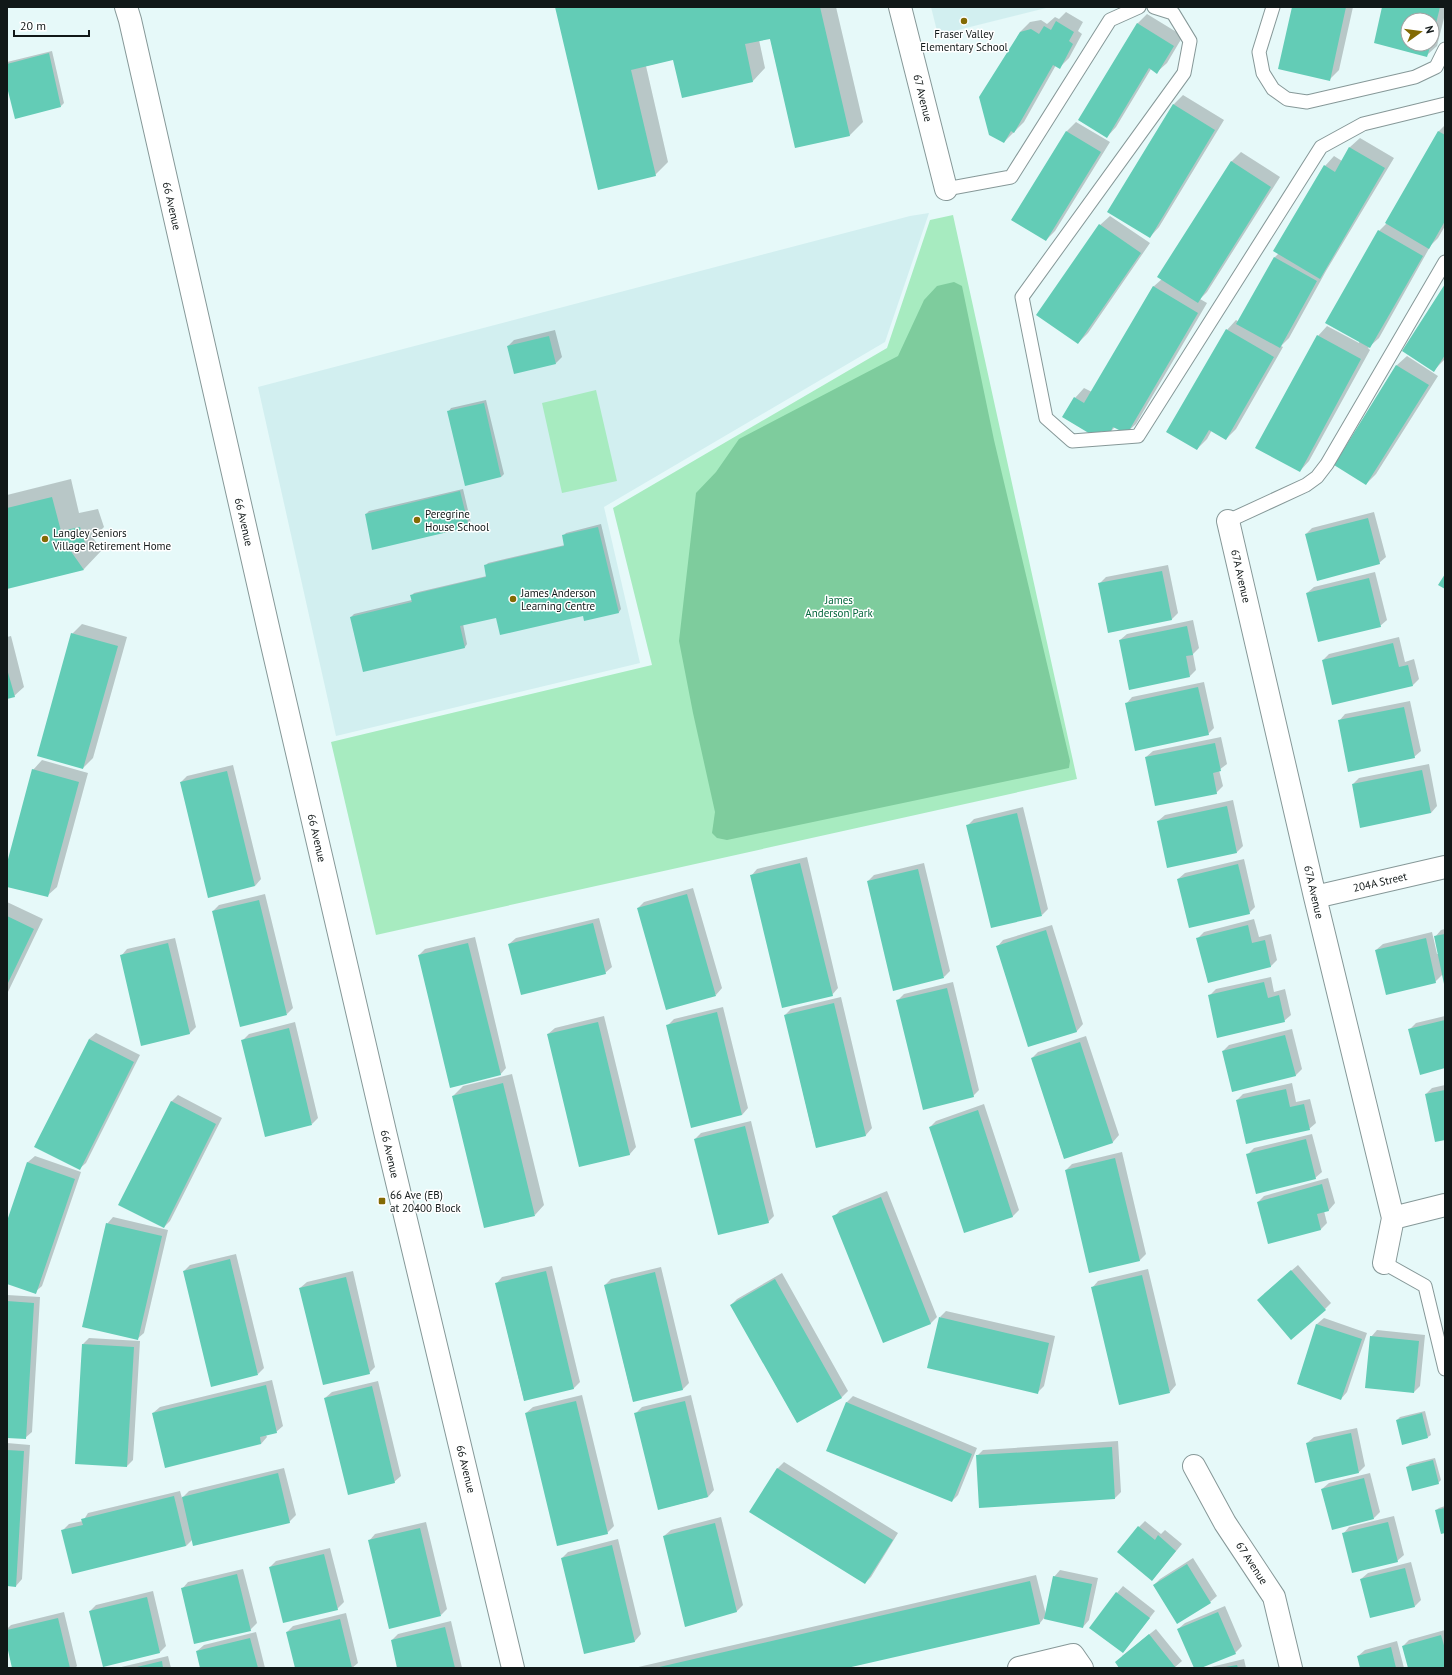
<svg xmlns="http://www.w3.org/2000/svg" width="1452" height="1675" viewBox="0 0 1452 1675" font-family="'PT Sans',sans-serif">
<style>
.built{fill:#d2eff0}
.green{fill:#a7ebc0}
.forest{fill:#7ecc9d}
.shadow{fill:#0003;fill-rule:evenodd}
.building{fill:#63ccb6}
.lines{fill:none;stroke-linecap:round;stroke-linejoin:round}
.lane-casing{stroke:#869898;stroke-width:15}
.street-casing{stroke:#869898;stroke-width:24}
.secondary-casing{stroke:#869898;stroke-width:24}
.lane{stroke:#fff;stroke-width:13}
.street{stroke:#fff;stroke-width:22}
.secondary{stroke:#fff;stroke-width:22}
.poi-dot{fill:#836a04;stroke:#fff;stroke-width:1.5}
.labels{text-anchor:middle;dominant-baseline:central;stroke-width:3;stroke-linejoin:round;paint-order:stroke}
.poi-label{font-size:11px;fill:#111818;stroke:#fff;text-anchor:start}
.street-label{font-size:11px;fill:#111818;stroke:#fff}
.park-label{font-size:11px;fill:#04663c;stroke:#fff}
</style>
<rect width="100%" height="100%" fill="#e6f9f9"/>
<path class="built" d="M931,7H1050L938,35Z
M929,213L885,342L604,507L640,663L336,736L258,387L910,216Z"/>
<path class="green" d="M953,215L1077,779L376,935L331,742L652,665L613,508L887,348L930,220Z
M596,390L617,481L562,493L542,403Z"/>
<path class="forest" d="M954,282L962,286L994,440L1070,761L1069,768L727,840L717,838L712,833L715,812L693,713L679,641L696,493L716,472L739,439L898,356L924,300L937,286Z"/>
<path class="shadow" d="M556,7H836L863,122L850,135L796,147L770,37L759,40L765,68L753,81L674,59L646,66L668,162L655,175Z
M1293,7H1353L1339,70L1329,80Z
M1383,7H1445V14L1437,46L1427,55L1375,42ZM1408,20H1432V44H1408Z
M1066,12L1083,22L1078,31L1082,34L1069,58L1059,68L1056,65L1024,122L1004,142L1020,32L1030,22L1041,20L1047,24L1055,17L1059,19Z
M1147,14L1183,36L1167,63L1157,72L1151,69L1116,127L1107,137L1137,24Z
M52,51L64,103L61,106L7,83V62Z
M1183,95L1224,120L1159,227L1150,237L1173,105Z
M1076,122L1110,142L1055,231L1046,240L1012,220L1067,131Z
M1445,125V226L1438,238L1431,245L1379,338L1368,348L1370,350L1309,461L1300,471L1318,336L1327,326L1359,343L1379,231L1387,223L1439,131Z
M1360,138L1394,158L1326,271L1289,338L1281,346L1283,347L1236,429L1226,439L1212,430L1207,439L1197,449L1227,330L1236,320L1239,322L1275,257L1279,253L1325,166L1334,156L1342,161L1350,147Z
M1241,152L1280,177L1207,292L1200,299L1207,303L1136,424L1126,433L1115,427L1108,434L1103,431L1097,437L1063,417L1075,398L1084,388L1092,392L1153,287L1162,279L1231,162Z
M1110,216L1150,243L1088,333L1078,343L1100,225Z
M1445,286V359L1434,370Z
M555,330L562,357L556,363L508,346L514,340Z
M1407,356L1438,376L1376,474L1366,484L1335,464L1397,365Z
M486,400L504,474L501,477L449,411L451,408Z
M71,479L79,513L98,509L104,527L93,538L102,550L84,569L7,588V495Z
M463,489L471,523L468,526L366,514L369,511Z
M1374,512L1386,557L1379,563L1306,534L1312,528Z
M601,524L621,609L619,612L496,616L463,624L467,644L465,647L351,617L354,614L412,600L411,596L414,593L487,576L485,566L488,563L565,545L563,536L566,533Z
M1168,565L1178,613L1172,619L1109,632L1099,584L1106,577Z
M1375,572L1387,620L1380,626L1307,593L1314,587Z
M1193,620L1199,648L1193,654L1196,670L1190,676L1120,640L1127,634Z
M82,624L127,637L93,758L83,768L72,634Z
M11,636L24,687L14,696L7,698V637Z
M1399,637L1405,662L1414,659L1419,679L1413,685L1323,660L1329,654Z
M1204,682L1214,728L1208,734L1126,704L1132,697Z
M1410,701L1421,751L1414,757L1339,721L1345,714Z
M1221,737L1227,764L1219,770L1223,786L1216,793L1146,757L1153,751Z
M42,760L88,773L57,887L47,896L7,885V866L33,770Z
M1429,764L1437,806L1431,813L1353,784L1359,778Z
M233,765L261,879L255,886L181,782L187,776Z
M1233,800L1243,846L1237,852L1158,821L1165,815Z
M1023,807L1048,909L1042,915L967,826L974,819Z
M807,857L838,988L832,995L751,876L757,869Z
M1244,859L1255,907L1249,913L1178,879L1185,873Z
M924,863L950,971L944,977L868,881L874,875Z
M693,888L722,988L716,995L638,908L644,902Z
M265,894L293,1008L287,1014L213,911L219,905Z
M7,902L43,919L7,994Z
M599,918L612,967L605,973L509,944L516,938Z
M1254,919L1259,937L1271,934L1277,960L1271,966L1208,982L1198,938L1204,932Z
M1052,925L1083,1024L1077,1031L1029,1046L997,947L1003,940Z
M1445,929V982L1443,974L1435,982L1376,950L1383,944L1432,932L1437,954H1439L1435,937L1441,930Z
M475,937L506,1068L500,1075L419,955L425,949Z
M175,938L196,1027L190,1033L142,1045L121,956L127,949Z
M1271,977L1274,992L1285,989L1291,1015L1284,1021L1209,996L1216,989Z
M953,982L979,1090L973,1096L897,1001L904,994Z
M841,997L872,1128L866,1135L816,1147L785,1015L791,1009Z
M723,1007L748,1108L742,1115L668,1025L674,1019Z
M604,1016L636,1147L630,1154L580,1166L548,1034L555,1028Z
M1445,1016V1067L1409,1030L1416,1023Z
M295,1022L318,1118L312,1124L243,1040L249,1034Z
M1292,1029L1302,1069L1295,1076L1223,1051L1229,1045Z
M96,1033L140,1055L86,1163L79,1169L89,1039Z
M1086,1036L1119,1135L1113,1142L1064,1158L1032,1058L1038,1052Z
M512,1074L544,1205L535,1215L453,1096L463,1086Z
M1292,1083L1296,1102L1310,1099L1316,1123L1309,1129L1237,1100L1243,1094Z
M1445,1085V1139L1426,1094L1432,1088Z
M178,1095L222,1118L170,1221L164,1227L171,1102Z
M984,1104L1019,1210L1013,1216L965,1232L930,1127L936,1121Z
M751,1121L774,1216L768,1222L695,1139L701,1133Z
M1312,1134L1322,1172L1315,1178L1247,1155L1254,1148Z
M1122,1152L1146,1254L1140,1260L1090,1272L1066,1170L1072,1164Z
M35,1156L81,1172L42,1286L35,1292L7,1282V1224L28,1162Z
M1328,1178L1335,1203L1329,1210L1324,1211L1327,1223L1321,1229L1269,1243L1258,1202L1264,1196Z
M887,1191L937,1317L931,1323L884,1342L834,1217L840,1210Z
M113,1217L168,1230L144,1333L137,1339L107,1224Z
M236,1254L264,1368L258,1374L184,1271L190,1265Z
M1298,1265L1331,1303L1325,1309L1264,1294Z
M552,1266L580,1382L574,1388L524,1400L496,1284L502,1277Z
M661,1267L689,1383L683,1389L633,1401L605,1285L611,1279Z
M1148,1269L1176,1385L1170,1392L1092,1288L1098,1281Z
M353,1271L375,1367L369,1373L300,1288L307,1282Z
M782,1273L848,1391L842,1397L797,1422L731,1305L737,1299Z
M7,1295L40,1297L32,1432L25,1438L7,1437Z
M946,1311L1055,1336L1044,1386L1038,1392L940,1317Z
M1324,1318L1367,1333L1347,1392L1341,1399L1298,1384L1317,1324Z
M1377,1330L1425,1335L1420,1386L1414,1392L1371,1337Z
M89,1338L140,1341L133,1460L127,1466L83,1344Z
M272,1380L283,1426L276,1432L266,1435L267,1437L261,1444L153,1413L160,1407Z
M378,1381L401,1476L394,1482L325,1398L332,1392Z
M582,1395L614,1526L607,1533L526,1413L533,1407Z
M691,1395L714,1490L708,1497L659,1509L635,1414L642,1407Z
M853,1396L977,1448L958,1495L952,1501L846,1403Z
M1425,1411L1431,1435L1428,1437L1397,1420L1400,1417Z
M1357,1428L1365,1466L1359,1472L1307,1443L1314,1437Z
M1118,1441L1121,1492L1115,1498L977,1456L983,1450Z
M7,1443L30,1445L22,1579L16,1586L7,1585Z
M1435,1458L1441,1480L1438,1483L1407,1467L1410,1464Z
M784,1462L898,1533L871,1577L865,1583L751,1512L778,1468Z
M284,1468L296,1515L289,1522L193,1539L186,1546L63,1530L69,1524L83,1521L88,1513L180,1491L182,1498L189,1491Z
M1370,1473L1380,1512L1374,1518L1322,1489L1329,1483Z
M1445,1506V1532L1436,1510L1439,1508Z
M1394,1516L1404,1555L1397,1561L1343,1534L1349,1527Z
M721,1517L743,1605L737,1611L686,1625L664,1536L671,1530Z
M1145,1521L1161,1534L1165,1530L1182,1544L1152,1580L1139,1527Z
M426,1522L447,1609L441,1615L369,1541L375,1534Z
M618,1539L641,1634L635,1641L585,1653L562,1558L568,1552Z
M330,1548L344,1602L337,1609L270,1567L276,1561Z
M1193,1558L1217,1596L1210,1602L1154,1585L1160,1579Z
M1411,1562L1421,1600L1415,1606L1361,1579L1368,1573Z
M243,1569L257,1623L250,1630L182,1589L188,1582Z
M1060,1570L1098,1578L1089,1620L1083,1627L1044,1618L1040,1623L843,1668H634L1036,1575L1046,1615L1054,1577Z
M1123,1586L1155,1611L1123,1652L1117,1593Z
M153,1591L166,1646L160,1652L90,1611L96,1605Z
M1225,1606L1242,1646L1235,1653L1199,1668H1195L1178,1629L1185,1623Z
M64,1612L77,1666L75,1668H13L7,1642V1629L11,1625Z
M346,1613L358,1663L352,1668H296L287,1632L293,1626Z
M451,1621L462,1668H398L392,1640L398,1634Z
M1156,1629L1182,1661L1174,1668H1121L1122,1656Z
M1445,1630V1668H1409L1403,1646L1409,1640Z
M256,1632L265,1668H202L197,1651L204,1645Z
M1397,1641L1404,1668H1361L1358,1656L1365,1650Z
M168,1656L171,1668H117Z
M1244,1659L1246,1668H1207Z"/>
<path class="building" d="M555,7H820L850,136L795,148L770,39L745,44L753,82L682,98L673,60L631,70L656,176L598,190Z
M1292,7H1346L1330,81L1278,69Z
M1382,7H1440L1433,36L1432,20H1408V44H1431L1427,57L1374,43Z
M1056,21L1074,32L1069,41L1073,44L1060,69L1053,65L1014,133L1011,131L1004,143L989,135L979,97L1020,32L1031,29L1039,34L1044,26L1051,30Z
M1137,23L1174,46L1157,74L1149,68L1107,138L1078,120Z
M49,53L61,107L15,119L7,87V64Z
M1173,104L1215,130L1150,238L1107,212Z
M1066,131L1101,152L1046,241L1011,220Z
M1438,131L1445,135V221L1429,249L1385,223Z
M1349,147L1385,168L1320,279L1273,251L1324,165L1335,172Z
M1231,161L1271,187L1198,303L1157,277Z
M1099,224L1141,253L1078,344L1036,315Z
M1378,230L1423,256L1370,348L1325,323Z
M1274,257L1317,281L1280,348L1236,324Z
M1445,284V355L1434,372L1402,351Z
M1153,286L1198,313L1127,434L1113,427L1109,435L1101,431L1097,438L1062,417L1074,397L1084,403Z
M1226,329L1274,357L1226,440L1209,430L1197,450L1166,432Z
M1317,335L1361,359L1300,472L1255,448Z
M549,336L556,364L514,374L507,346Z
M1396,365L1429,385L1366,485L1334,465Z
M484,403L501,477L465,486L447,411Z
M460,491L469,527L372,550L365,514Z
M52,497L61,531L80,527L86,546L70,550L84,570L7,589V508Z
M1368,518L1380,564L1317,581L1305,534Z
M598,527L619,613L584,621L583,616L500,635L496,618L460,626L465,648L363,672L350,617L412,602L410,595L486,577L484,565L564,546L562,535Z
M1162,571L1172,620L1108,633L1098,583Z
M1445,574V589L1438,585Z
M1369,578L1381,627L1318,642L1306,593Z
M1187,626L1193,655L1186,656L1190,677L1129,690L1119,640Z
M71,633L118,646L83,769L37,756Z
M1393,643L1399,667L1408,665L1413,686L1332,705L1322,660Z
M7,669L15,697L7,699Z
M1198,687L1209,735L1135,751L1125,703Z
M1404,707L1415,758L1348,772L1338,720Z
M1215,743L1221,771L1213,773L1217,794L1155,806L1145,757Z
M32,769L79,782L48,897L7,887V863Z
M1422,770L1431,813L1360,828L1352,784Z
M227,771L255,886L208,898L180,782Z
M1227,806L1237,853L1167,868L1157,821Z
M1017,813L1042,916L991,928L966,825Z
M800,863L833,996L782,1008L750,875Z
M1238,864L1250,914L1189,928L1177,879Z
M918,869L944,978L893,991L867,881Z
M687,894L716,996L666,1010L637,908Z
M259,900L287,1015L240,1027L212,911Z
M7,916L34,929L7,985Z
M593,923L606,974L521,995L508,944Z
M1248,925L1252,943L1265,940L1271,967L1208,983L1196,938Z
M1046,930L1077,1032L1028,1047L996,946Z
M1445,934V984H1444L1434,936Z
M1426,938L1436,983L1386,995L1375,950Z
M168,943L190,1034L141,1046L120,955Z
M468,943L501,1075L450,1088L418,955Z
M1264,982L1268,998L1279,995L1285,1022L1217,1038L1208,995Z
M947,988L974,1097L923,1110L896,1000Z
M834,1003L866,1136L816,1148L784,1015Z
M717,1012L742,1115L691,1128L666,1025Z
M1445,1020V1068L1420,1075L1408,1029Z
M598,1022L630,1155L579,1167L547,1034Z
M289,1028L312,1125L265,1137L241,1040Z
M1285,1035L1296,1076L1232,1092L1222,1051Z
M89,1039L134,1062L80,1170L34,1147Z
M1080,1042L1113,1143L1064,1159L1031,1058Z
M503,1083L535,1216L484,1228L452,1096Z
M1286,1089L1290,1107L1304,1104L1310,1130L1246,1144L1236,1100Z
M1445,1090V1140L1435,1142L1425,1094Z
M171,1101L216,1124L164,1228L118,1205Z
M978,1110L1013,1217L964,1233L929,1127Z
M745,1126L769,1223L718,1235L694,1139Z
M1306,1139L1316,1179L1256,1194L1246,1154Z
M1115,1158L1140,1261L1089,1273L1065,1170Z
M27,1162L75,1179L36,1294L7,1284V1221Z
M1322,1184L1329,1211L1317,1214L1321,1230L1268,1244L1257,1202Z
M881,1197L931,1324L883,1343L832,1216Z
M106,1223L162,1236L138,1340L82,1327Z
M230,1259L258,1375L211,1387L183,1271Z
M1291,1270L1326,1310L1291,1340L1257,1300Z
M546,1271L574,1389L524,1401L495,1283Z
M655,1272L683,1390L633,1402L604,1285Z
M1142,1275L1170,1393L1119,1405L1091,1287Z
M346,1277L370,1374L323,1385L299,1288Z
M775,1279L842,1398L797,1423L730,1305Z
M7,1301L34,1303L26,1439L7,1438Z
M939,1317L1049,1343L1038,1394L927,1368Z
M1316,1324L1362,1339L1341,1400L1297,1384Z
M1370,1336L1419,1341L1414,1393L1365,1388Z
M82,1344L134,1347L127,1467L75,1464Z
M266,1385L277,1433L260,1437L261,1444L165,1468L152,1413Z
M372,1386L395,1483L348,1495L324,1398Z
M576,1401L608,1534L557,1546L525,1413Z
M685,1401L708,1497L658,1510L634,1413Z
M846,1402L972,1454L952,1502L826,1451Z
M1422,1413L1428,1438L1402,1445L1396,1420Z
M1351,1433L1359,1473L1315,1483L1306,1443Z
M1112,1447L1115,1499L979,1508L976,1455Z
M7,1450L24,1451L16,1587L7,1586Z
M1433,1460L1439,1484L1412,1491L1406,1467Z
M777,1468L893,1540L865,1584L749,1512Z
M278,1473L290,1523L193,1546L182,1497Z
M1364,1478L1374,1519L1332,1530L1321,1489Z
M174,1496L186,1546L72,1574L61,1530L83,1525L81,1519Z
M1445,1508V1533L1441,1534L1435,1510Z
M1388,1522L1398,1562L1352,1573L1342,1533Z
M715,1523L737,1612L685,1627L663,1536Z
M1138,1526L1155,1540L1158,1535L1176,1551L1152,1581L1117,1552Z
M420,1528L441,1616L389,1629L368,1540Z
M612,1545L635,1642L584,1654L561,1558Z
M324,1554L338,1610L283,1623L269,1567Z
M1187,1564L1211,1603L1177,1624L1153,1585Z
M1405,1568L1415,1607L1370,1618L1360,1579Z
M237,1574L251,1631L194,1644L181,1588Z
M1053,1576L1092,1584L1083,1628L1044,1619Z
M1030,1581L1040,1624L847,1668H655Z
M1116,1592L1150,1618L1123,1653L1089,1628Z
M147,1597L160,1653L103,1667L89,1611Z
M1218,1612L1236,1654L1201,1668H1194L1177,1629Z
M58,1618L70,1668H12L7,1646V1630Z
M340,1619L352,1668H295L286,1632Z
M445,1627L455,1668H397L391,1640Z
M1149,1634L1176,1668H1119L1115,1662Z
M1441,1635L1445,1649V1668H1408L1402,1646Z
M250,1638L258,1668H200L196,1651Z
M1391,1647L1396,1668H1360L1357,1656Z
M162,1661L163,1668H137V1667Z
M1237,1665L1238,1668H1226V1667Z"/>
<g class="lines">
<defs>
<path id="lane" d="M1154,7L1173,13L1190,41L1184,73L1022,297L1046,418L1072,441L1138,436L1321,147L1363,124L1445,104
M1273,7L1259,52L1263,73L1273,89L1287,99L1307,102L1415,77L1436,67L1445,49
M946,189L1011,177L1110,20L1139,7
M1228,521L1306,485L1317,477L1327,464L1445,262
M1384,1263L1425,1286L1445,1369"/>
<path id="street" d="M900,7L946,189
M1228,521L1315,897L1393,1218L1384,1263
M1315,897L1445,867
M1393,1218L1445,1205
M1194,1466L1225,1523L1274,1597L1291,1668
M1019,1668L1073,1655L1082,1668"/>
<path id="secondary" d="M126,7L130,20L270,636L386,1136L513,1668"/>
</defs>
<use href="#lane" class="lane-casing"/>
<use href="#street" class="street-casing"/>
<use href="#secondary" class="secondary-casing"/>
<use href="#lane" class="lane"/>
<use href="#street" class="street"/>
<use href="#secondary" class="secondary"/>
</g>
<g class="poi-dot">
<circle cx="964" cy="21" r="4"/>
<circle cx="417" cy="520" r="4"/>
<circle cx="45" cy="539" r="4"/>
<circle cx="513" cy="599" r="4"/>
<rect x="378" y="1197" width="8" height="8" rx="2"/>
</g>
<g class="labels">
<g class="poi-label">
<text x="964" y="34" text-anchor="middle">Fraser Valley<tspan x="964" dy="13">Elementary School</tspan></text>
<text x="425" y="514">Peregrine<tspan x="425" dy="13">House School</tspan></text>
<text x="53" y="533">Langley Seniors<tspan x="53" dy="13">Village Retirement Home</tspan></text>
<text x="521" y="593">James Anderson<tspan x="521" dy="13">Learning Centre</tspan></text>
<text x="390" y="1195">66 Ave (EB)<tspan x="390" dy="13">at 20400 Block</tspan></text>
</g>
<g class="street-label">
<text transform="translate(923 98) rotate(76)">67 Avenue</text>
<text transform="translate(172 206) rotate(77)">66 Avenue</text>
<text transform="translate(244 522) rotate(77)">66 Avenue</text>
<text transform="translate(1241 576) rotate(77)">67A Avenue</text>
<text transform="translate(317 838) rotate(77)">66 Avenue</text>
<text transform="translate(1380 882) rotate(-13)">204A Street</text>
<text transform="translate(1314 892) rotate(77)">67A Avenue</text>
<text transform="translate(390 1154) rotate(77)">66 Avenue</text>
<text transform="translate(466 1469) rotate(76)">66 Avenue</text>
<text transform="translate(1252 1563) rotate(57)">67 Avenue</text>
</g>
<g class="park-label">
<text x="839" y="600">James<tspan x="839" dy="13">Anderson Park</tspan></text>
</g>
</g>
<rect width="1452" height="1675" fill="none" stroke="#111818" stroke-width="16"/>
<g transform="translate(1420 32) rotate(76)"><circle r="19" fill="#ffffff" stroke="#a0a3a3"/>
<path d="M0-3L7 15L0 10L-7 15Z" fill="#836a04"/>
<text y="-6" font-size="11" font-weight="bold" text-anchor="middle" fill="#111818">N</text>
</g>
<path d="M14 30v6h75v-6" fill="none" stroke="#111818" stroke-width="2"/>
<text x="20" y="30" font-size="12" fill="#111818" stroke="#ffffff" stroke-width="3" paint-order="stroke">20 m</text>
</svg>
